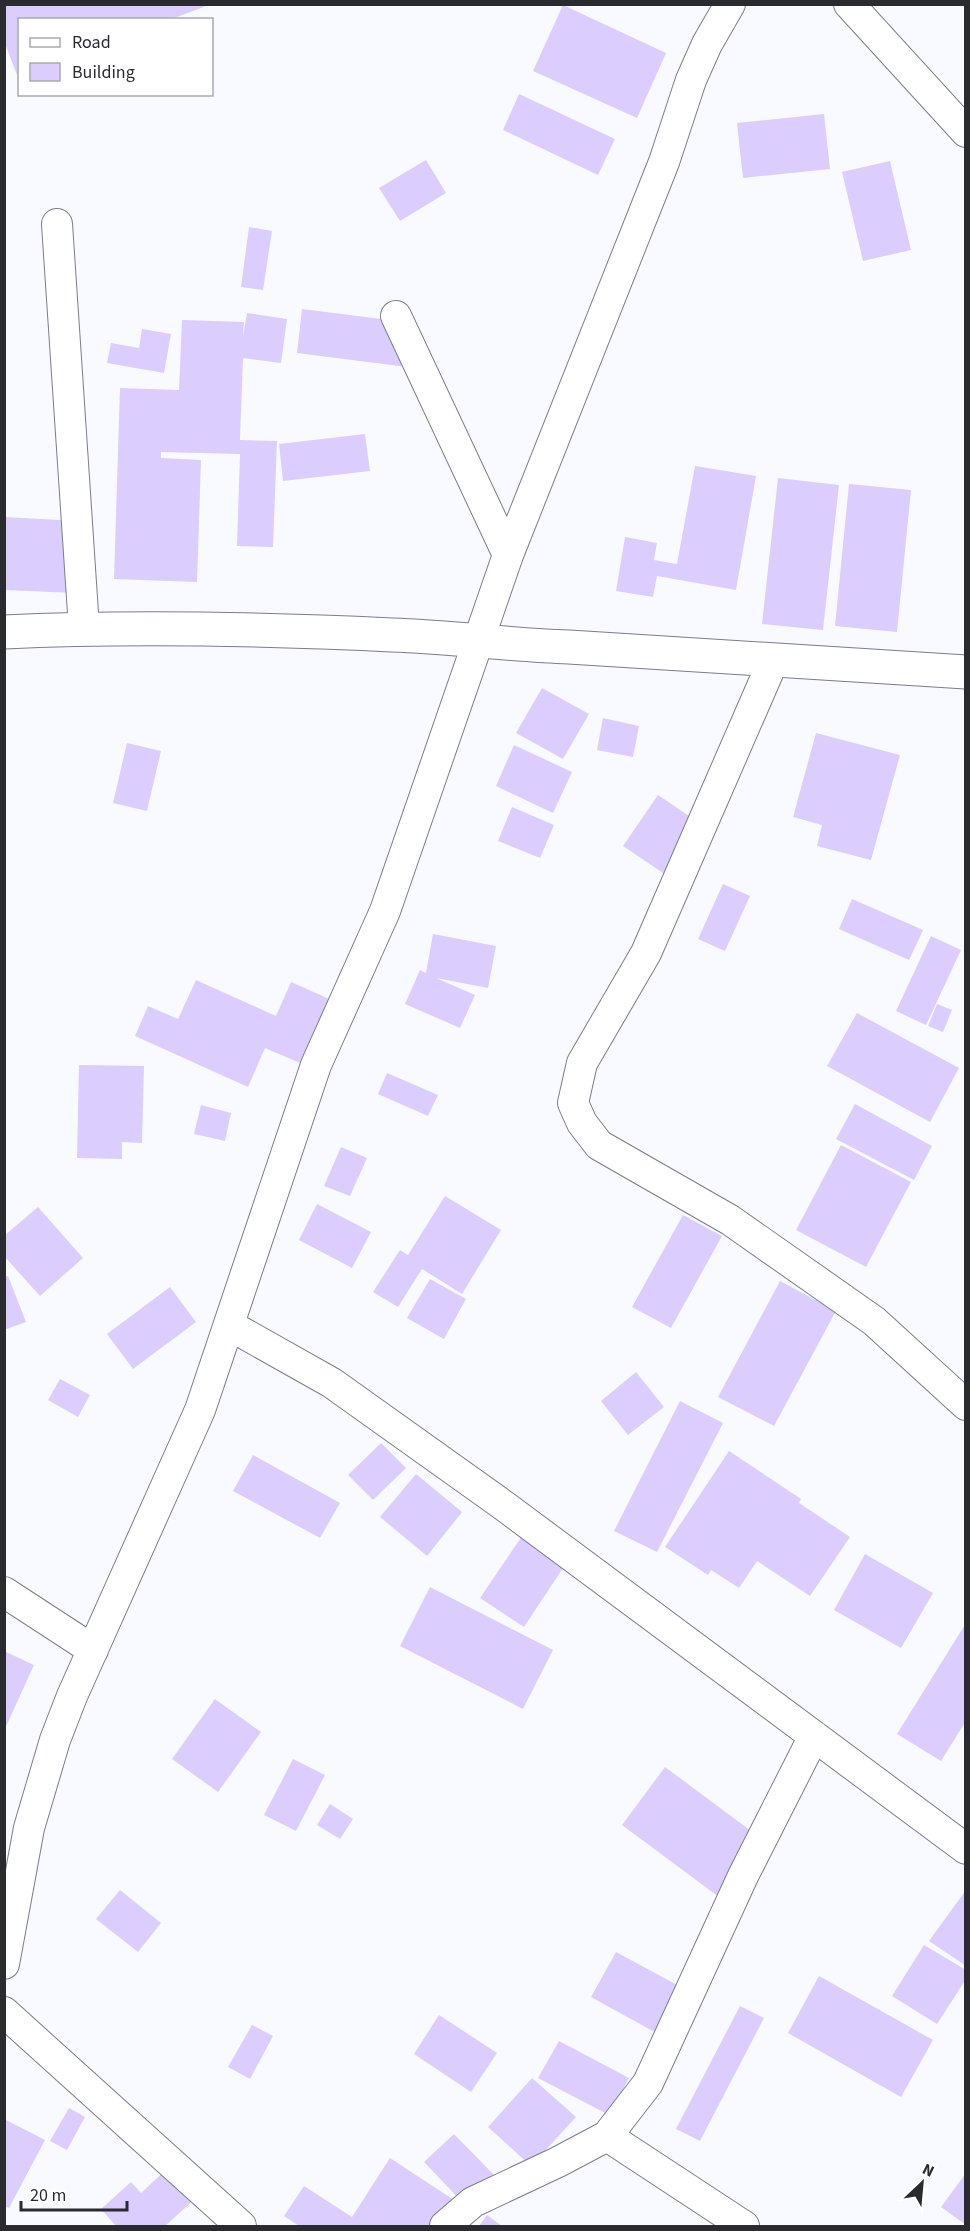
<svg xmlns="http://www.w3.org/2000/svg" width="970" height="2231" viewBox="0 0 970 2231" font-family="'Source Sans 3',sans-serif">
<style>
.building{fill:#dbcdfd}
.lines{fill:none;stroke-linecap:round;stroke-linejoin:round}
.minor-casing{stroke:#7b7d87;stroke-width:32}
.secondary-casing{stroke:#7b7d87;stroke-width:35}
.minor{stroke:#fff;stroke-width:30}
.secondary{stroke:#fff;stroke-width:33}
</style>
<rect width="100%" height="100%" fill="#f9faff"/>
<path class="building" d="M4,4H209V5L169,20H20V74L17,75L4,41Z
M563,5L666,53L637,118L533,71Z
M519,94L615,139L598,175L503,130Z
M824,114L830,169L743,178L737,123Z
M426,160L446,193L400,221L379,188Z
M890,161L911,250L863,261L842,172Z
M249,227L272,231L263,290L241,287Z
M302,309L413,323L407,367L297,353Z
M247,313L287,319L281,363L243,358L240,440L277,441L273,547L237,546L240,454L161,452V458L201,460L197,582L114,579L120,388L179,390L182,320L244,322L243,337Z
M142,329L171,334L164,373L107,363L111,343L139,348Z
M365,434L370,471L283,481L279,444Z
M695,466L756,476L736,590L657,576L653,597L616,591L625,537L657,543L654,560L677,564Z
M778,478L839,485L823,630L762,624Z
M849,484L911,490L897,632L835,626Z
M4,517L78,521L75,593L4,590Z
M542,688L589,714L563,759L516,733Z
M603,718L639,726L633,757L597,750Z
M816,733L900,755L871,860L817,846L822,825L793,817Z
M127,743L161,751L147,811L113,803Z
M514,745L572,772L553,813L496,786Z
M658,795L701,824L666,875L623,846Z
M512,807L554,825L540,858L498,841Z
M723,884L750,896L725,951L698,939Z
M852,899L923,930L909,960L839,929Z
M433,934L496,946L488,988L436,978L475,995L460,1028L405,1004L420,970L426,973Z
M931,936L961,950L926,1025L896,1011Z
M196,980L276,1016L291,982L336,1002L307,1066L265,1048L248,1087L135,1036L148,1006L178,1019Z
M937,1004L952,1010L943,1032L928,1026Z
M857,1013L959,1068L930,1122L827,1066Z
M79,1065L144,1066L142,1143L122,1142V1159L77,1158Z
M387,1073L438,1095L428,1116L378,1094Z
M855,1104L932,1146L914,1180L836,1139Z
M201,1105L231,1113L225,1141L194,1134Z
M841,1145L911,1182L866,1267L796,1230Z
M341,1147L367,1158L350,1196L324,1186Z
M445,1196L501,1230L462,1294L422,1269L398,1307L373,1292L400,1250L408,1255Z
M317,1204L371,1232L352,1268L299,1240Z
M38,1207L83,1258L40,1296L4,1256V1236Z
M683,1215L722,1236L671,1328L632,1307Z
M8,1276L26,1322L4,1330V1277Z
M430,1279L466,1299L444,1339L407,1318Z
M780,1281L836,1311L774,1426L718,1397Z
M170,1287L196,1322L133,1369L107,1334Z
M636,1372L664,1407L628,1435L601,1401Z
M60,1379L90,1395L78,1417L48,1400Z
M680,1401L723,1423L657,1552L614,1531Z
M381,1443L406,1468L373,1500L348,1475Z
M729,1451L801,1499L799,1503L850,1537L810,1596L757,1561L739,1588L711,1570L708,1575L665,1547Z
M253,1455L340,1503L320,1538L233,1491Z
M416,1474L462,1512L427,1556L380,1517Z
M522,1536L565,1565L524,1627L480,1598Z
M865,1554L933,1593L901,1648L834,1610Z
M430,1587L553,1650L523,1709L400,1646Z
M966,1623V1721L941,1761L897,1734Z
M4,1651L34,1665L4,1731Z
M215,1699L261,1732L218,1792L172,1759Z
M293,1759L325,1775L296,1831L264,1815Z
M665,1767L770,1845L727,1903L622,1825Z
M330,1804L353,1819L340,1839L317,1825Z
M120,1890L161,1923L138,1952L96,1919Z
M966,1890V1966L929,1941Z
M924,1945L966,1970V1979L937,2024L892,1996Z
M616,1952L694,1994L669,2040L591,1997Z
M819,1976L933,2040L901,2097L788,2033Z
M740,2006L764,2018L700,2141L676,2129Z
M439,2015L497,2053L471,2092L414,2054Z
M252,2025L273,2036L250,2079L228,2067Z
M559,2041L629,2078L609,2115L538,2078Z
M532,2078L576,2117L531,2166L488,2127Z
M69,2108L85,2117L67,2150L50,2141Z
M4,2119L45,2140L9,2208L4,2206Z
M454,2134L495,2176L465,2205L424,2162Z
M390,2158L454,2200L436,2226H299L284,2216L304,2186L352,2217Z
M168,2168L195,2199L165,2226H116L101,2209L131,2182L141,2193Z
M966,2173V2225L941,2207Z
M487,2215L502,2226H479Z"/>
<g class="lines">
<defs>
<path id="minor" d="M849,4L966,132
M57,224L84,628
M396,316L508,555
M774,659L646,953L582,1063L573,1103L582,1123L599,1145L730,1220L874,1321L966,1405
M229,1325L332,1383L503,1505L966,1849
M4,1592L93,1650
M4,1964L29,1828L55,1740L72,1696L200,1410L316,1065L385,911L508,555L664,162L691,80L707,44L730,4
M4,2012L241,2226
M607,2136L744,2226
M445,2226L473,2202L558,2162L607,2136L648,2083L743,1876L814,1736"/>
<path id="secondary" d="M4,632C131,626 265,629 392,635C451,637 510,645 569,647L966,672"/>
</defs>
<use href="#minor" class="minor-casing"/>
<use href="#secondary" class="secondary-casing"/>
<use href="#minor" class="minor"/>
<use href="#secondary" class="secondary"/>
</g>
<rect width="970" height="2231" fill="none" stroke="#2a2b2f" stroke-width="12"/>
<rect x="18" y="18" width="195" height="78" fill="#ffffff" stroke="#aaaaac" stroke-width="1.5"/>
<rect x="30" y="38" width="30" height="9" fill="#ffffff" stroke="#aaaaac" stroke-width="1.5"/>
<text x="72" y="48" font-size="18" fill="#2a2b2f">Road</text>
<rect x="30" y="63" width="30" height="18" fill="#dbcdfd" stroke="#aaaaac" stroke-width="1.5"/>
<text x="72" y="78" font-size="18" fill="#2a2b2f">Building</text>
<g transform="translate(922 2183) rotate(26)" stroke="#ffffff" stroke-width="4.5" paint-order="stroke">
<path d="M0-4.5L10 22L0 15L-10 22Z" fill="#2a2b2f"/>
<text y="-9" font-size="16" font-weight="bold" text-anchor="middle" fill="#2a2b2f">N</text>
</g>
<path d="M21 2201v9h106v-9" fill="none" stroke="#2a2b2f" stroke-width="3"/>
<text x="30" y="2201" font-size="18" fill="#2a2b2f" stroke="#ffffff" stroke-width="4.5" paint-order="stroke">20 m</text>
</svg>
